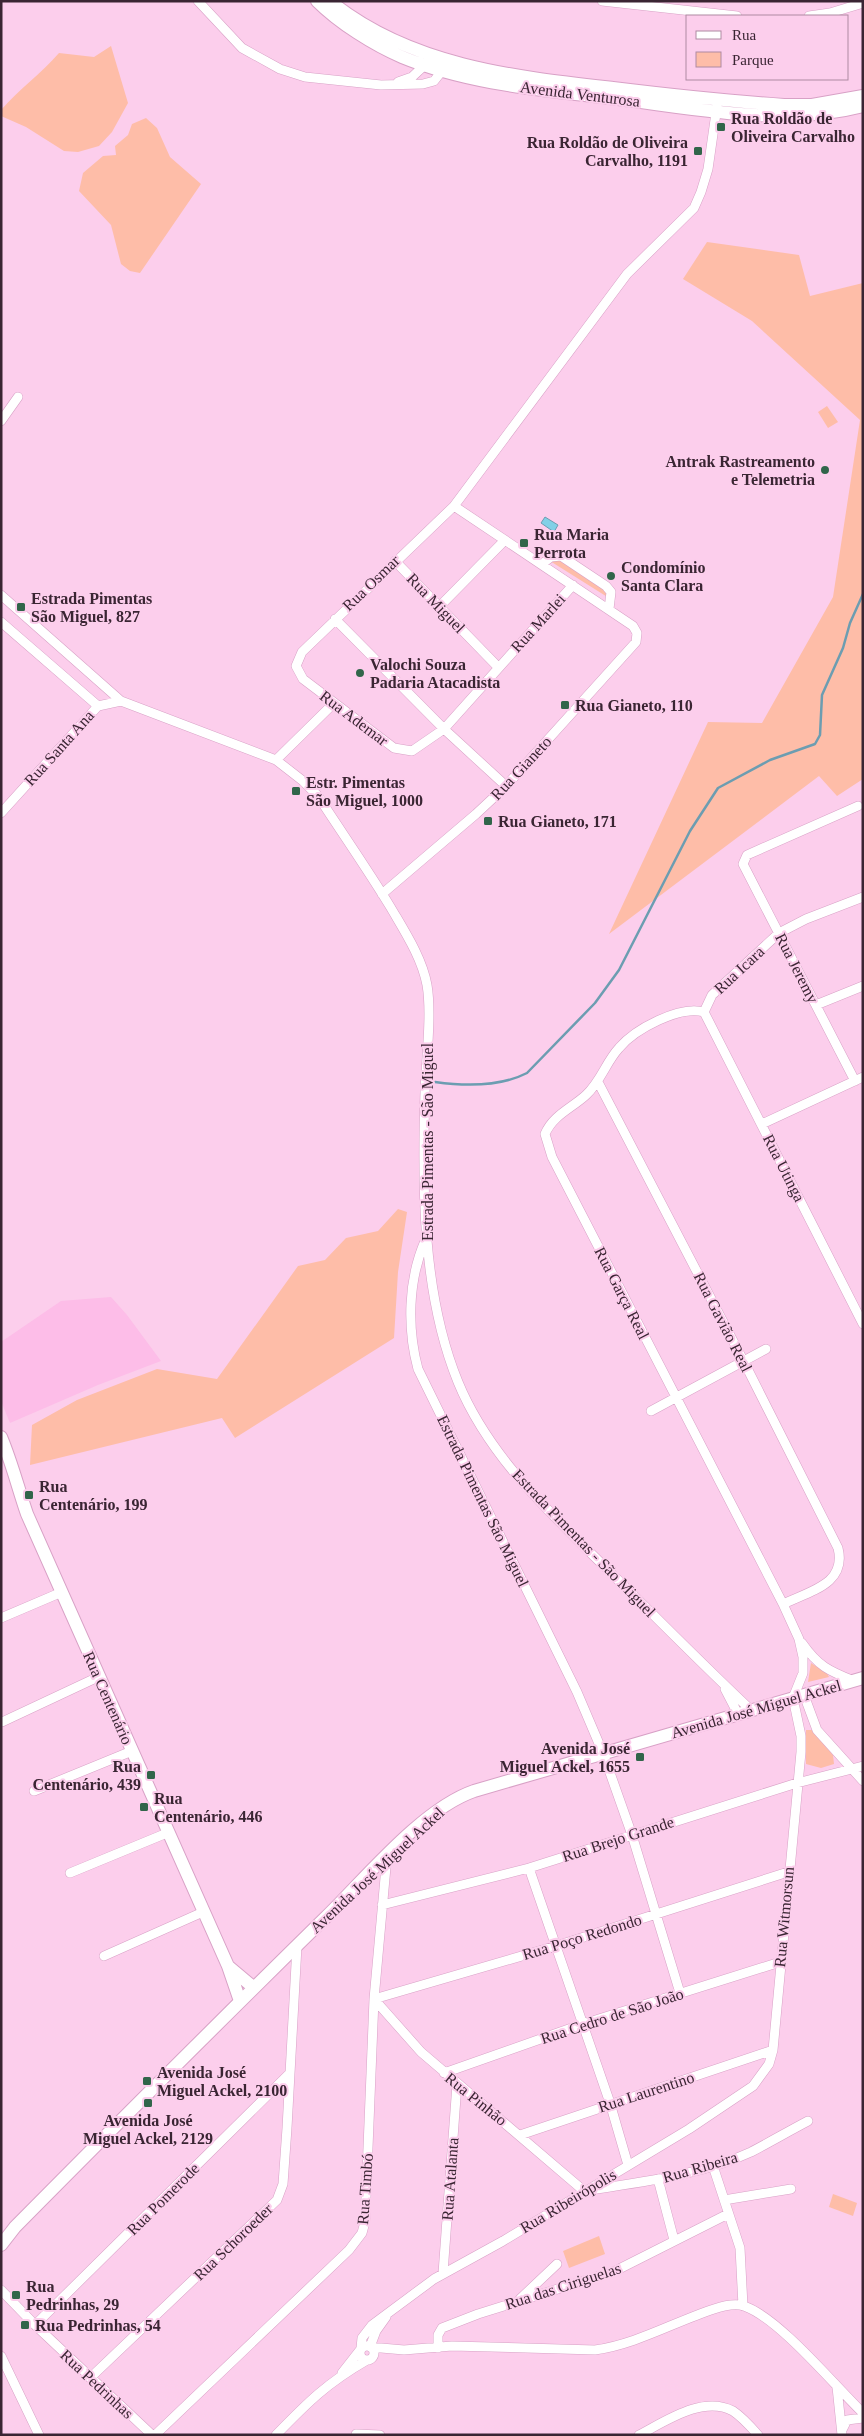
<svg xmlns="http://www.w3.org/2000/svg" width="864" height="2436" viewBox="0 0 864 2436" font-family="Georgia,serif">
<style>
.built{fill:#fdbde8}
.green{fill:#febda8}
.water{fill:#81d0e7;stroke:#6c9db1}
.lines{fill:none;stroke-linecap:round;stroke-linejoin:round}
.stream{stroke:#6c9db1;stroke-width:2.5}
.street-casing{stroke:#d8a1c6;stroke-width:10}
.secondary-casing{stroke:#d8a1c6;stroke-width:14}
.street{stroke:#fff;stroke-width:9}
.secondary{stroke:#fff;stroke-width:12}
.poi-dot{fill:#31654a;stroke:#fcceec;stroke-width:2}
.labels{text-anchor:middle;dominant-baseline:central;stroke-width:4;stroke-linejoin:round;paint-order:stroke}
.street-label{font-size:16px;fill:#3a2533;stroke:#fcceec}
.poi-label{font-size:16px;font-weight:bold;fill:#3a2533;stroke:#fcceec;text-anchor:start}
</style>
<rect width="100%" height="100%" fill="#fcceec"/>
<path class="built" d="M111,1297L127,1315L161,1361L98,1385L10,1423L1,1401V1342L61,1301Z"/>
<path class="green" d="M111,46L128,103L112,132L99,146L78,152L64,151L26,127L1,116V110C19,89 41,74 59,53L94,57Z
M146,118L157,128L170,157L201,184L140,273L130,271L121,264L111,225L79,191L83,173L103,156L116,155L115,146L128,135L132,124Z
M707,242L799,255L810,296L863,283V779L837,796L819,776L609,934L708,722L762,723L833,597L860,420L752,321L683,279Z
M827,406L838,422L828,428L818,412Z
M561,560L606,589L609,598L550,561Z
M398,1209L407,1212L398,1272L394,1338L235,1438L222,1418L30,1465L32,1425L77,1400L157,1369L217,1379L298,1266L325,1260L346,1238L378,1231Z
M811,1663L827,1673L829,1677L808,1682Z
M806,1730H812L833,1755L834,1764L821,1768L806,1764Z
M833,2194L857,2203L853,2216L829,2207Z
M599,2236L605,2254L569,2268L563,2251Z"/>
<path class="water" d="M545,517L558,525L554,532L541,523Z"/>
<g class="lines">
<path class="stream" d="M435,1082C464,1086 500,1087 527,1073L595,1003L619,970L690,831L718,788L770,760L815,744L820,735L822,695L843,648L850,623L863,594"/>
<defs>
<path id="street" d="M198,1L242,48L280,69L305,77L381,85L423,84L434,81L445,67
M602,1L737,16
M809,16L830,13L863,3
M398,82L412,77L428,62
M1,421L18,397
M395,561L498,667
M542,564L551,557L561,556L606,586L611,592L609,609
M573,585L444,729L412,751L394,748L303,679L296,666L302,652L454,506L627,274L694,208L701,192L708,169L717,106
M1,595L121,701L276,760L303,781L318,796C342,833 368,870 391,908C405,932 422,958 427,985C432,1014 426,1061 425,1092C422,1186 422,1294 458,1382C490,1460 556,1518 614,1576C660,1621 705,1667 752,1711
M439,607L505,540
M335,619L444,729L506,786
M1,622L98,706
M98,706L121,701
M276,760L334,703
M1,813L98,706
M382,894L476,814L506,786L636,642L637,633L633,626L454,506
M816,1005L863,986
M704,1012L863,1324
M704,1012L712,995L779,933L806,919L863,897
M855,1081L743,864L747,855L858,806
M598,1082L744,1362L838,1548C847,1584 810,1591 783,1604
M762,1124L863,1077
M425,1241C408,1280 407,1328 418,1369L577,1692L603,1753L632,1835L680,1993
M651,1411L766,1349
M1,1618L62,1592
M802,1643C818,1666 829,1671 854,1681
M725,1689L738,1714
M804,1695L817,1730L863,1781
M2,1722L98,1677
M34,1791L132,1751
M529,1868L610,2103L628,2165
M70,1873L167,1833
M382,1905L529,1868L797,1783L863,1766
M104,1956L203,1912
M374,1999L421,2052L584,2191C640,2182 699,2176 751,2152C770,2142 789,2131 808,2121
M374,1999L556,1946L788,1872
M444,2073L583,2024L780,1962
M520,2135L773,2050
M713,2166L740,2248L743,2306
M658,2179L674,2240
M724,2200L791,2189
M443,2273L457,2084
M1,2290L35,2325L152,2435
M520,2299L557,2264
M386,2317L376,2331L370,2347L404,2350L452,2346L595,2350C637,2344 674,2322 714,2309C723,2306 734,2303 744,2306C779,2318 834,2385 863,2413
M35,2325L290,2073
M360 2353a7 7 0 1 1 14 0a7 7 0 1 1-14 0Z
M361,2348L362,2338L372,2325L434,2279L503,2241L689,2129L753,2086L769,2064L773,2050L801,1752V1736L793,1698L803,1673V1657L799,1639L783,1604L552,1157L545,1134C553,1115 572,1108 586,1095C601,1081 606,1062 619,1048C635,1029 680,1005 704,1012
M438,2348V2335L442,2328L478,2314L615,2271L728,2214
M1,2356L39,2435
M342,2373L360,2350
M90,2378L277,2200L283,2184L287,2128L297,1946
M837,2387L842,2435
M842,2430L847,2420L863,2418
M356,2434L380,2435
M155,2435L349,2250L362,2233L365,2222L374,1999L387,1856
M276,2435C308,2402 327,2383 367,2360
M639,2435C666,2421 703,2395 733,2411C742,2417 751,2427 758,2435"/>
<path id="secondary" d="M317,1C339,23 374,45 402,57C470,85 545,90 618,99C698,109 783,127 863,106
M330,1C410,66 515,77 613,88C670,95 727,101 784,105H812L863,96
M1,1437C12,1463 18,1488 27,1514L228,1966L240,2001
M228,1966L254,1988
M1,2245L15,2227C118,2123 221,2020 326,1917C366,1878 422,1809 474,1791L863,1678"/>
</defs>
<use href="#street" class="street-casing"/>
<use href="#secondary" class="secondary-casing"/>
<use href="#street" class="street"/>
<use href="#secondary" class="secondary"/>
</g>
<g class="poi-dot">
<rect x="716" y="122" width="10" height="10" rx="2.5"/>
<rect x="693" y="146" width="10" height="10" rx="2.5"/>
<circle cx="825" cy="470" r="5"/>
<rect x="519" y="538" width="10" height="10" rx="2.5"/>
<circle cx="611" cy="576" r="5"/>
<rect x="16" y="602" width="10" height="10" rx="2.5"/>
<circle cx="360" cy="673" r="5"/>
<rect x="560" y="700" width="10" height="10" rx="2.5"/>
<rect x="291" y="786" width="10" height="10" rx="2.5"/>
<rect x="483" y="816" width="10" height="10" rx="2.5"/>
<rect x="24" y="1490" width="10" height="10" rx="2.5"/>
<rect x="635" y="1752" width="10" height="10" rx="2.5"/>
<rect x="146" y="1770" width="10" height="10" rx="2.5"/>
<rect x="139" y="1802" width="10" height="10" rx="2.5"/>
<rect x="142" y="2076" width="10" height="10" rx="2.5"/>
<rect x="143" y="2098" width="10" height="10" rx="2.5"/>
<rect x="11" y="2290" width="10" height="10" rx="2.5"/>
<rect x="20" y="2320" width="10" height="10" rx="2.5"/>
</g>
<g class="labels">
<g class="street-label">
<text transform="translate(580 94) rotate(7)">Avenida Venturosa</text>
<text transform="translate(371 583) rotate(-44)">Rua Osmar</text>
<text transform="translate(436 603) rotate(46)">Rua Miguel</text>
<text transform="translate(538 623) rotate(-48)">Rua Marlei</text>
<text transform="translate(354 718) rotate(37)">Rua Ademar</text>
<text transform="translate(59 748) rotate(-48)">Rua Santa Ana</text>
<text transform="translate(521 768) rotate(-47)">Rua Gianeto</text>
<text transform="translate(797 968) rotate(63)">Rua Jeremy</text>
<text transform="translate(739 970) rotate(-43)">Rua Icara</text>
<text transform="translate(427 1142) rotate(-90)">Estrada Pimentas - São Miguel</text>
<text transform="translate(784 1168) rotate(63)">Rua Utinga</text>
<text transform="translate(622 1293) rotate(63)">Rua Garça Real</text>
<text transform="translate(723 1322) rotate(63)">Rua Gavião Real</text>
<text transform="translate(483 1501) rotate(64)">Estrada Pimentas São Miguel</text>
<text transform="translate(584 1543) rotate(46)">Estrada Pimentas - São Miguel</text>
<text transform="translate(108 1698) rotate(66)">Rua Centenário</text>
<text transform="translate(756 1709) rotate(-16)">Avenida José Miguel Ackel</text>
<text transform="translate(618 1839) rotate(-18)">Rua Brejo Grande</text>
<text transform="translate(377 1870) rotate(-43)">Avenida José Miguel Ackel</text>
<text transform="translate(784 1917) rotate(-85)">Rua Witmorsun</text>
<text transform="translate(582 1937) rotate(-17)">Rua Poço Redondo</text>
<text transform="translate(612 2016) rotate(-18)">Rua Cedro de São João</text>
<text transform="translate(646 2092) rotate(-18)">Rua Laurentino</text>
<text transform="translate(476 2099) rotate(39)">Rua Pinhão</text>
<text transform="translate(700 2167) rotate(-16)">Rua Ribeira</text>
<text transform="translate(450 2179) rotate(-86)">Rua Atalanta</text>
<text transform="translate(365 2189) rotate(-86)">Rua Timbó</text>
<text transform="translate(163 2199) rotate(-45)">Rua Pomerode</text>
<text transform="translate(568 2201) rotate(-31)">Rua Ribeirópolis</text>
<text transform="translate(233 2242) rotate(-44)">Rua Schoroeder</text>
<text transform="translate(563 2286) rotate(-18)">Rua das Ciriguelas</text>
<text transform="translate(97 2384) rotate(43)">Rua Pedrinhas</text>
</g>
<g class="poi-label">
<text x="731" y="118">Rua Roldão de<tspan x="731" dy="18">Oliveira Carvalho</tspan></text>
<text x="688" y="142" text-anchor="end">Rua Roldão de Oliveira<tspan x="688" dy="18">Carvalho, 1191</tspan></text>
<text x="815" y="461" text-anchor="end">Antrak Rastreamento<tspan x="815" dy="18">e Telemetria</tspan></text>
<text x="534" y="534">Rua Maria<tspan x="534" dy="18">Perrota</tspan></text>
<text x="621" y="567">Condomínio<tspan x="621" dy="18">Santa Clara</tspan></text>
<text x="31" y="598">Estrada Pimentas<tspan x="31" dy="18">São Miguel, 827</tspan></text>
<text x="370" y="664">Valochi Souza<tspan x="370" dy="18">Padaria Atacadista</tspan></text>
<text x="575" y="705">Rua Gianeto, 110</text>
<text x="306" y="782">Estr. Pimentas<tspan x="306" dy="18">São Miguel, 1000</tspan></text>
<text x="498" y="821">Rua Gianeto, 171</text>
<text x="39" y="1486">Rua<tspan x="39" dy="18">Centenário, 199</tspan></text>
<text x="630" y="1748" text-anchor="end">Avenida José<tspan x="630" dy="18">Miguel Ackel, 1655</tspan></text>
<text x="141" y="1766" text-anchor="end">Rua<tspan x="141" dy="18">Centenário, 439</tspan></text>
<text x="154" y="1798">Rua<tspan x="154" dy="18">Centenário, 446</tspan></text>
<text x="157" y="2072">Avenida José<tspan x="157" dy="18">Miguel Ackel, 2100</tspan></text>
<text x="148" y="2120" text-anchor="middle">Avenida José<tspan x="148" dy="18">Miguel Ackel, 2129</tspan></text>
<text x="26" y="2286">Rua<tspan x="26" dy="18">Pedrinhas, 29</tspan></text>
<text x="35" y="2325">Rua Pedrinhas, 54</text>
</g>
</g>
<rect width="864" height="2436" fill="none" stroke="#3a2533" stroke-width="5"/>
<rect x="686" y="15" width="162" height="65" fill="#fcceec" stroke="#ae8aa2"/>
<rect x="696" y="31" width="25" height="8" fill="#ffffff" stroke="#ae8aa2"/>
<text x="732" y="40" font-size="15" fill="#3a2533">Rua</text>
<rect x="696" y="52" width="25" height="15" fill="#febda8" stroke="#ae8aa2"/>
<text x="732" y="65" font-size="15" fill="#3a2533">Parque</text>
</svg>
